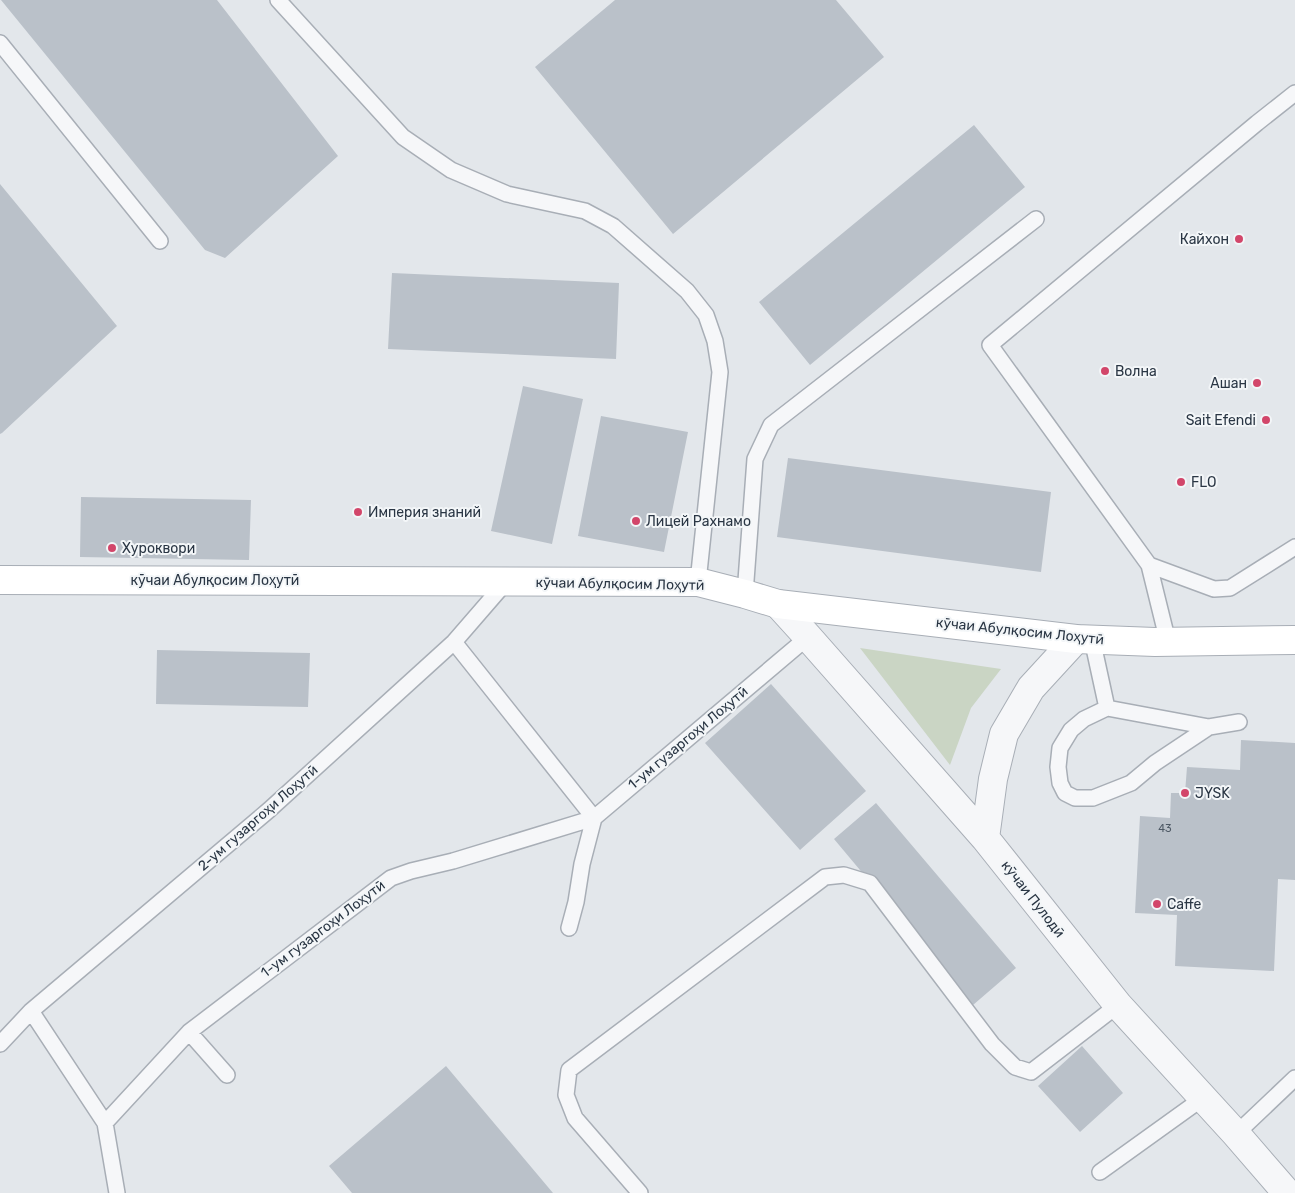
<svg xmlns="http://www.w3.org/2000/svg" width="1295" height="1193" viewBox="0 0 1295 1193" font-family="Rubik,sans-serif">
<style>
.green{fill:#cad5c4}
.building{fill:#bac1c9}
.lines{fill:none;stroke-linecap:round;stroke-linejoin:round}
.lane-casing{stroke:#a8aeb6;stroke-width:18}
.street-casing{stroke:#a8aeb6;stroke-width:30}
.secondary-casing{stroke:#a8aeb6;stroke-width:30}
.lane{stroke:#f6f7f9;stroke-width:15}
.street{stroke:#f6f7f9;stroke-width:28}
.secondary{stroke:#fff;stroke-width:28}
.poi-dot{fill:#d2466a;stroke:#f3f6f8;stroke-width:2}
.labels{text-anchor:middle;dominant-baseline:central;stroke-width:4;stroke-linejoin:round;paint-order:stroke}
.number-label{font-size:11px;fill:#4e5965}
.poi-label{font-size:14px;fill:#2a3644;stroke:#f3f6f8;text-anchor:start}
.street-label{font-size:14px;fill:#2a3644;stroke:#f3f6f8}
</style>
<rect width="100%" height="100%" fill="#e3e7eb"/>
<path class="green" d="M860,648L1001,669L971,708L950,765Z"/>
<path class="building" d="M1,0H217L338,156L225,258L205,250Z
M615,0H836L884,57L673,234L535,67Z
M974,125L1025,187L810,365L759,302Z
M0,184L117,326L2,433L0,434Z
M392,273L619,283L616,359L388,349Z
M523,386L583,399L552,544L491,531Z
M601,416L688,432L664,552L578,536Z
M788,458L1051,492L1041,572L777,537Z
M81,497L251,500L249,560L80,557Z
M157,650L310,653L308,707L156,704Z
M771,684L866,791L800,850L705,743Z
M1241,740L1295,743V880L1278,879L1274,971L1175,966L1177,915L1135,913L1140,816L1170,818L1171,793H1185L1187,767L1240,770Z
M876,803L1016,968L973,1005L834,839Z
M1082,1046L1123,1093L1080,1132L1038,1086Z
M446,1066L553,1193H352L329,1166Z"/>
<g class="lines">
<defs>
<path id="lane" d="M278,0L403,137L451,170L507,194L585,211L613,226L687,291L706,315L715,341L720,372L698,582
M0,43L160,241
M1149,565L1214,589L1230,588L1295,547
M745,594L755,459L771,425L1036,219
M1092,639L1107,708
M454,642L594,818L582,864L576,902L569,928
M1168,642L1149,565L990,345L1257,123L1295,93
M1209,727L1155,763L1131,783L1093,798H1075L1065,793L1060,783L1058,767L1060,748L1071,730L1084,719L1107,708L1209,727L1239,722
M31,1011L105,1123L189,1032L391,878L411,871L453,861L594,818L808,637
M189,1032L227,1075
M0,1044L31,1011L269,810L454,642L506,582
M105,1123L117,1193
M1236,1134L1295,1078
M1100,1172L1203,1098
M640,1193L575,1118L566,1095L569,1070L825,877L844,875L870,883L992,1044L1015,1067L1031,1072L1118,1005"/>
<path id="street" d="M778,604L808,637L985,838L1118,1005L1236,1134L1287,1193
M985,838L993,779L1004,734L1031,688L1076,639"/>
<path id="secondary" d="M0,580L698,582L745,594L778,604L1076,639L1155,642L1295,640"/>
</defs>
<use href="#lane" class="lane-casing"/>
<use href="#street" class="street-casing"/>
<use href="#secondary" class="secondary-casing"/>
<use href="#lane" class="lane"/>
<use href="#street" class="street"/>
<use href="#secondary" class="secondary"/>
</g>
<g class="poi-dot">
<circle cx="1239" cy="239" r="5"/>
<circle cx="1105" cy="371" r="5"/>
<circle cx="1257" cy="383" r="5"/>
<circle cx="1266" cy="420" r="5"/>
<circle cx="1181" cy="482" r="5"/>
<circle cx="358" cy="512" r="5"/>
<circle cx="636" cy="521" r="5"/>
<circle cx="112" cy="548" r="5"/>
<circle cx="1185" cy="793" r="5"/>
<circle cx="1157" cy="904" r="5"/>
</g>
<g class="labels">
<g class="number-label">
<text x="1165" y="828">43</text>
</g>
<g class="poi-label">
<text x="1229" y="239" text-anchor="end">Кайхон</text>
<text x="1115" y="371">Волна</text>
<text x="1247" y="383" text-anchor="end">Ашан</text>
<text x="1256" y="420" text-anchor="end">Sait Efendi</text>
<text x="1191" y="482">FLO</text>
<text x="368" y="512">Империя знаний</text>
<text x="646" y="521">Лицей Рахнамо</text>
<text x="122" y="548">Хуроквори</text>
<text x="1195" y="793">JYSK</text>
<text x="1167" y="904">Caffe</text>
</g>
<g class="street-label">
<text x="215" y="580">кӯчаи Абулқосим Лоҳутӣ</text>
<text transform="translate(620 584) rotate(1)">кӯчаи Абулқосим Лоҳутӣ</text>
<text transform="translate(1020 631) rotate(6)">кӯчаи Абулқосим Лоҳутӣ</text>
<text transform="translate(688 738) rotate(-40)">1-ум гузаргоҳи Лоҳутӣ</text>
<text transform="translate(258 818) rotate(-41)">2-ум гузаргоҳи Лоҳутӣ</text>
<text transform="translate(1033 899) rotate(52)">кӯчаи Пулодӣ</text>
<text transform="translate(323 929) rotate(-37)">1-ум гузаргоҳи Лоҳутӣ</text>
</g>
</g>
</svg>
